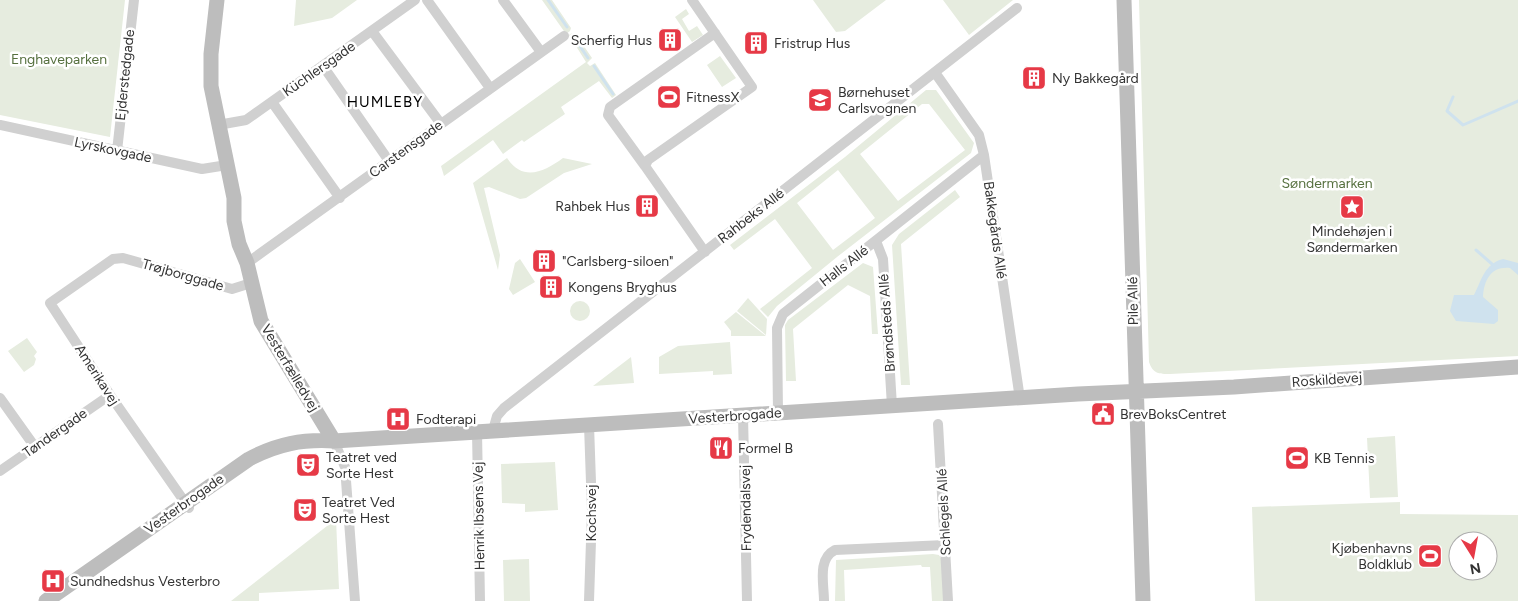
<svg xmlns="http://www.w3.org/2000/svg" width="1518" height="601" viewBox="0 0 1518 601" font-family="Figtree,sans-serif">
<style>
.green{fill:#e6ecdf;fill-rule:evenodd}
.water{fill:#cfe2ee}
.lines{fill:none;stroke-linecap:round;stroke-linejoin:round}
.stream{stroke:#cfe2ee;stroke-width:3}
.street{stroke:#d0d0d0;stroke-width:10}
.secondary{stroke:#bdbdbd;stroke-width:15}
.labels{text-anchor:middle;dominant-baseline:central;stroke-width:5;stroke-linejoin:round;paint-order:stroke}
.poi-label{font-size:14px;fill:#333;stroke:#fff;text-anchor:start}
.park-label{font-size:14px;fill:#56703f;stroke:#fff}
.street-label{font-size:14px;fill:#333;stroke:#fff}
.neighbourhood-label{font-size:15px;letter-spacing:1px;fill:#000;stroke:#fff}
</style>
<rect width="100%" height="100%" fill="#fff"/>
<path class="green" d="M0,0H125L110,137L0,115Z
M296,0H357L332,18L294,26Z
M542,0H552L571,28L570,31L566,34Z
M813,0H886L845,31L836,32Z
M943,0H1013L969,35Z
M1139,0H1518V356L1170,374C1159,374 1153,374 1149,362Z
M686,9L689,14L682,19L689,31L697,26L703,35L692,42L675,17Z
M572,33H575L592,58L587,63L590,66L595,63L616,95L612,98L599,81L561,107L565,114L524,142L522,140L503,154L493,140L444,176L441,166L586,62L569,35Z
M720,56L736,78L722,87L707,65Z
M926,90H936L974,143L971,153L837,257L777,306L768,317L760,309L812,268L775,219L734,250L730,245L845,157ZM922,104H929L965,150L898,201L860,154ZM838,170L875,218L833,250L797,203Z
M507,158C523,182 544,172 563,158L592,164L564,173L526,198L520,199L489,187L484,188L500,255L498,270L473,183Z
M955,190L960,197L901,244L910,385H901L892,245L899,234Z
M520,259L535,282L513,295L509,289L515,263Z
M863,263L873,267L878,334H872L870,296L848,285L793,329L796,381H786L785,325L788,320Z
M748,298L767,319L766,335L737,311Z
M570 311a10 10 0 1 1 20 0a10 10 0 1 1-20 0Z
M736,312L766,336H731V331L724,322Z
M27,338L37,352L34,356L36,359L34,365L24,372L8,351Z
M730,342L732,374L713,375V371L659,374V357L678,346Z
M631,357L634,383L593,386Z
M1395,436L1398,497L1370,498L1367,438Z
M555,462L558,510L525,512V504L502,503L501,464Z
M1400,502V514L1518,515V601H1255L1252,507ZM1458,541H1488V571H1458Z
M336,519L339,589L259,593V601H231Z
M933,554L939,555L942,560L944,601H932L930,567H922L921,565L844,570L845,601H835L836,560Z
M529,559L530,601H504L503,560Z"/>
<path class="water" d="M1503,259L1518,263V275L1510,268C1491,266 1484,280 1483,297L1498,310V321L1494,324L1456,321L1450,311L1454,295H1474C1482,280 1484,264 1503,259Z"/>
<g class="lines">
<path class="stream" d="M548,0L567,27
M573,36L588,58
M594,66L613,94
M1453,97L1447,111L1463,125L1518,101
M1476,250L1492,264"/>
<path class="street" d="M427,0L490,88
M503,0L541,52
M692,0L752,87L648,160L645,166L705,252
M372,31L441,124
M323,66L389,161
M936,74L979,135L984,155L1020,399
M272,102L340,198
M0,125L202,169L227,165
M218,125L246,120L415,0
M117,151L134,0
M645,166L608,115L610,107L715,33
M876,241L883,259L892,406
M247,263L564,36
M0,398L35,447
M778,413L777,328L783,314L984,155
M743,415L747,601
M938,424L948,601
M589,425L592,511L589,601
M493,430L497,416L504,408L1017,8
M477,431L480,601
M334,441L345,467L355,601
M0,471L110,395
M189,508L110,395L50,303L113,259L123,258L232,289L251,283
M824,601C824,584 817,559 835,550L945,545"/>
<path class="secondary" d="M217,0L211,54V86L234,198V221L239,244L247,263L261,321L334,441
M1124,0L1143,601
M46,601L249,459C277,444 303,439 334,441L1078,394L1234,387L1518,367"/>
</g>
<defs>
<symbol id="building-square" viewBox="-11 -11 22 22"><rect x="-9" y="-9" width="18" height="18" rx="4" fill="#e63946" stroke="#fff"/><path d="M-4-6H4V6H1V3H-1V6H-4ZM-2.5-4.3h1.7v1.8h-1.7ZM.8-4.3h1.7v1.8H.8ZM-2.5-1h1.7V.8h-1.7ZM.8-1h1.7V.8H.8Z" fill="#fff"/></symbol>
<symbol id="stadium-square" viewBox="-11 -11 22 22"><rect x="-9" y="-9" width="18" height="18" rx="4" fill="#e63946" stroke="#fff"/><path d="M0-5a6.5 5 0 1 0 0 10a6.5 5 0 1 0 0-10ZM-3.5-1.8h7v3.6h-7Z" fill="#fff"/></symbol>
<symbol id="school-square" viewBox="-11 -11 22 22"><rect x="-9" y="-9" width="18" height="18" rx="4" fill="#e63946" stroke="#fff"/><path d="M0-5L7-2L0 1L-7-2ZM-4 1L0 2.5L4 1V4Q0 6-4 4Z" fill="#fff"/></symbol>
<symbol id="sight-square" viewBox="-11 -11 22 22"><rect x="-9" y="-9" width="18" height="18" rx="4" fill="#e63946" stroke="#fff"/><path d="M0-6L1.8-2.2L6-1.7L2.9 1.2L3.7 5.4L0 3.3L-3.7 5.4L-2.9 1.2L-6-1.7L-1.8-2.2Z" fill="#fff"/></symbol>
<symbol id="civic-square" viewBox="-11 -11 22 22"><rect x="-9" y="-9" width="18" height="18" rx="4" fill="#e63946" stroke="#fff"/><path d="M-.6-6.5H3V-4.5H.6V-3L4-1V1h2V6H-6V1h2V-1L-.6-3ZM-1.2 2.5V6h2.4V2.5Z" fill="#fff"/></symbol>
<symbol id="hospital-square" viewBox="-11 -11 22 22"><rect x="-9" y="-9" width="18" height="18" rx="4" fill="#e63946" stroke="#fff"/><path d="M-5-5h3v3.5h4V-5h3V5h-3V1.5h-4V5h-3Z" fill="#fff"/></symbol>
<symbol id="restaurant-square" viewBox="-11 -11 22 22"><rect x="-9" y="-9" width="18" height="18" rx="4" fill="#e63946" stroke="#fff"/><path d="M-5-6h1v4h1v-4h1v4h1v-4h1v5L-1.5 .5V6h-2V.5L-5-1ZM5-6V6H3V1.5H1.5Q1.5-4 5-6Z" fill="#fff"/></symbol>
<symbol id="theatre-square" viewBox="-11 -11 22 22"><rect x="-9" y="-9" width="18" height="18" rx="4" fill="#e63946" stroke="#fff"/><path d="M-5-5.5Q0-4 5-5.5V0Q5 5 0 6Q-5 5-5 0ZM-3.3-2.5H-1v1.5H-3.3ZM1-2.5H3.3v1.5H1ZM-2.8 1Q0 5.5 2.8 1Z" fill="#fff"/></symbol>
</defs>
<g fill-rule="evenodd">
<use href="#building-square" x="656" y="26" width="28" height="28"/>
<use href="#building-square" x="742" y="29" width="28" height="28"/>
<use href="#building-square" x="1020" y="64" width="28" height="28"/>
<use href="#stadium-square" x="655" y="83" width="28" height="28"/>
<use href="#school-square" x="806" y="86" width="28" height="28"/>
<use href="#building-square" x="633" y="192" width="28" height="28"/>
<use href="#sight-square" x="1338" y="193" width="28" height="28"/>
<use href="#building-square" x="530" y="247" width="28" height="28"/>
<use href="#building-square" x="537" y="273" width="28" height="28"/>
<use href="#civic-square" x="1089" y="400" width="28" height="28"/>
<use href="#hospital-square" x="384" y="405" width="28" height="28"/>
<use href="#restaurant-square" x="707" y="434" width="28" height="28"/>
<use href="#stadium-square" x="1283" y="444" width="28" height="28"/>
<use href="#theatre-square" x="294" y="451" width="28" height="28"/>
<use href="#theatre-square" x="291" y="496" width="28" height="28"/>
<use href="#stadium-square" x="1416" y="542" width="28" height="28"/>
<use href="#hospital-square" x="39" y="567" width="28" height="28"/>
</g>
<g class="labels">
<g class="poi-label">
<text x="652" y="40" text-anchor="end">Scherfig Hus</text>
<text x="774" y="43">Fristrup Hus</text>
<text x="1052" y="78">Ny Bakkegård</text>
<text x="838" y="92">Børnehuset<tspan x="838" dy="16">Carlsvognen</tspan></text>
<text x="686" y="97">FitnessX</text>
<text x="630" y="206" text-anchor="end">Rahbek Hus</text>
<text x="1352" y="231" text-anchor="middle">Mindehøjen i<tspan x="1352" dy="16">Søndermarken</tspan></text>
<text x="562" y="261">"Carlsberg-siloen"</text>
<text x="568" y="287">Kongens Bryghus</text>
<text x="1120" y="414">BrevBoksCentret</text>
<text x="416" y="419">Fodterapi</text>
<text x="738" y="448">Formel B</text>
<text x="326" y="457">Teatret ved<tspan x="326" dy="16">Sorte Hest</tspan></text>
<text x="1314" y="458">KB Tennis</text>
<text x="322" y="502">Teatret Ved<tspan x="322" dy="16">Sorte Hest</tspan></text>
<text x="1412" y="548" text-anchor="end">Kjøbenhavns<tspan x="1412" dy="16">Boldklub</tspan></text>
<text x="70" y="581">Sundhedshus Vesterbro</text>
</g>
<g class="park-label">
<text x="59" y="59">Enghaveparken</text>
<text x="1327" y="183">Søndermarken</text>
</g>
<g class="street-label">
<text transform="translate(319 69) rotate(-35)">Küchlersgade</text>
<text transform="translate(125 75) rotate(-84)">Ejderstedgade</text>
<text transform="translate(406 149) rotate(-36)">Carstensgade</text>
<text transform="translate(113 150) rotate(12)">Lyrskovgade</text>
<text transform="translate(751 216) rotate(-38)">Rahbeks Allé</text>
<text transform="translate(995 230) rotate(82)">Bakkegårds Allé</text>
<text transform="translate(844 266) rotate(-38)">Halls Allé</text>
<text transform="translate(183 275) rotate(16)">Trøjborggade</text>
<text transform="translate(1133 301) rotate(-91)">Pile Allé</text>
<text transform="translate(887 323) rotate(-94)">Brøndsteds Allé</text>
<text transform="translate(290 368) rotate(59)">Vesterfælledvej</text>
<text transform="translate(97 375) rotate(57)">Amerikavej</text>
<text transform="translate(1327 380) rotate(-4)">Roskildevej</text>
<text transform="translate(735 416) rotate(-4)">Vesterbrogade</text>
<text transform="translate(55 433) rotate(-35)">Tøndergade</text>
<text transform="translate(184 504) rotate(-35)">Vesterbrogade</text>
<text transform="translate(746 508) rotate(-91)">Frydendalsvej</text>
<text transform="translate(944 512) rotate(-93)">Schlegels Allé</text>
<text transform="translate(591 513) rotate(-90)">Kochsvej</text>
<text transform="translate(479 516) rotate(-91)">Henrik Ibsens Vej</text>
</g>
<g class="neighbourhood-label">
<text x="385" y="102">HUMLEBY</text>
</g>
</g>
<g transform="translate(1473 556) rotate(169)"><circle r="24" fill="#ffffff" stroke="#adadad"/>
<path d="M0-4L9 19L0 12L-9 19Z" fill="#e63946"/>
<text y="-8" font-size="14" font-weight="bold" text-anchor="middle" fill="#333333">N</text>
</g>
</svg>
